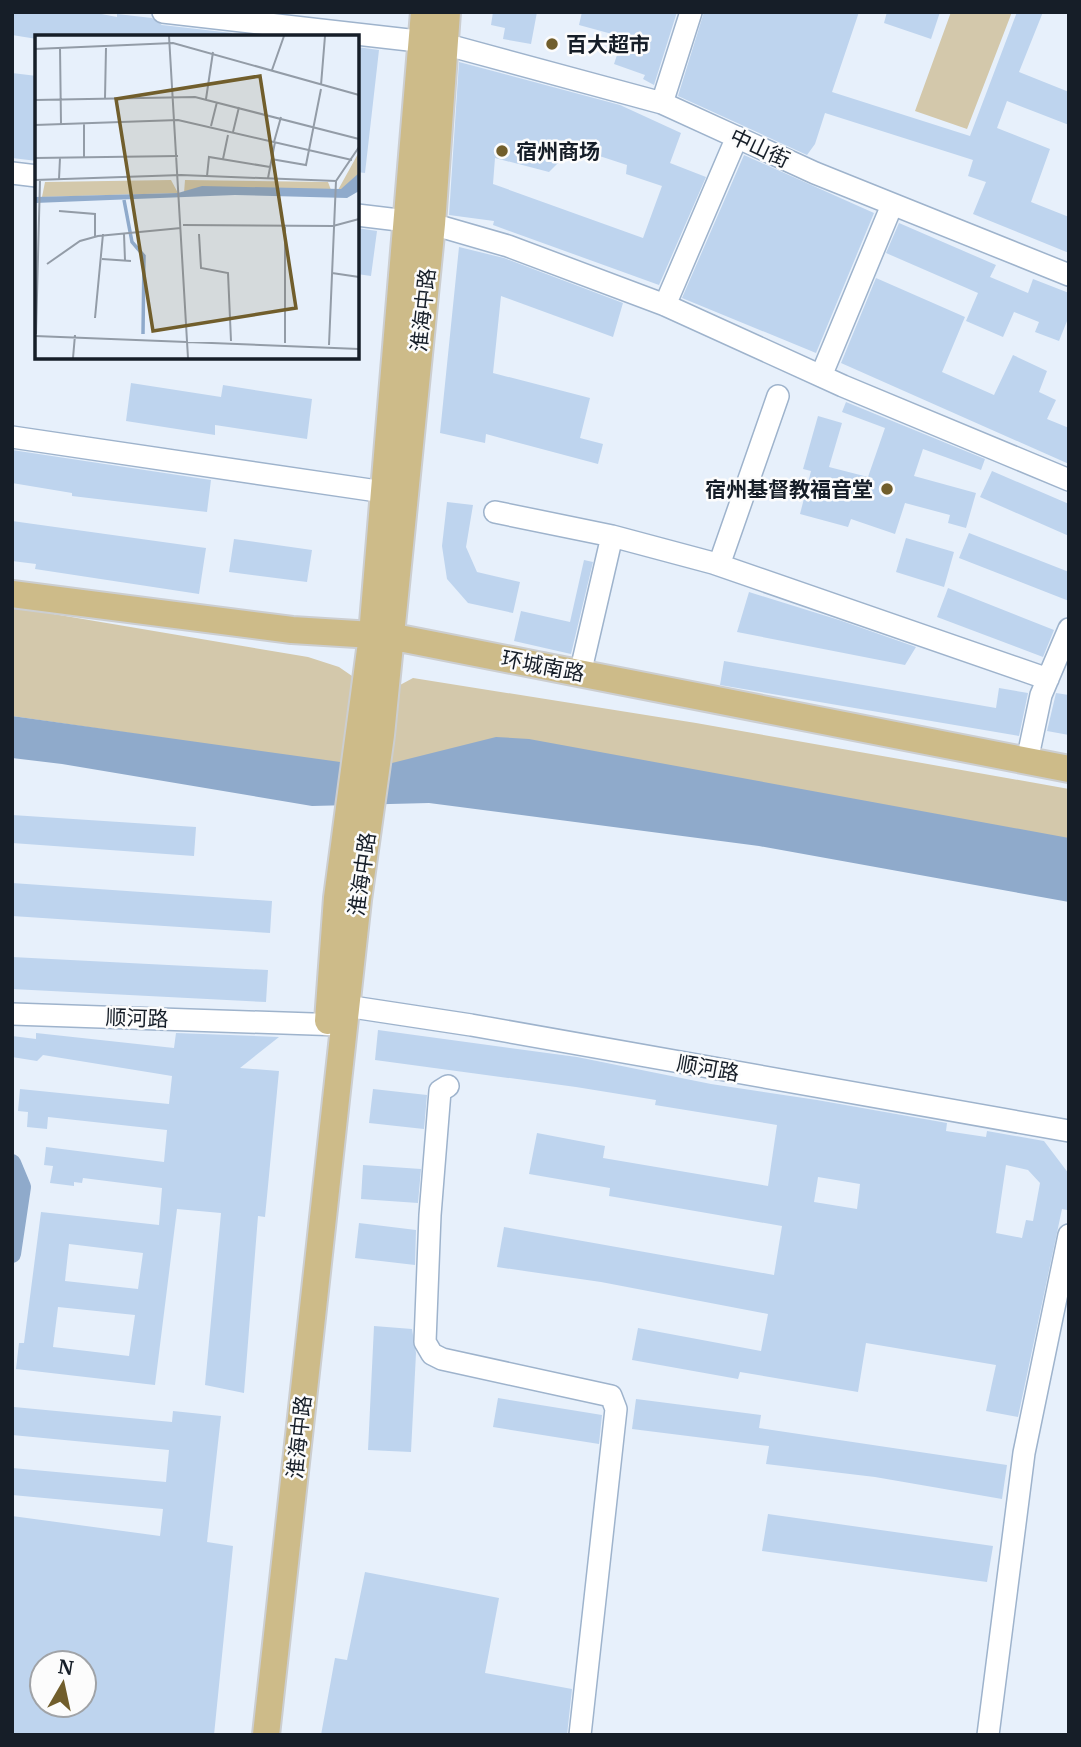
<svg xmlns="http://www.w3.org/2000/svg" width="1081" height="1747" viewBox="0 0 1081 1747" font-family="Merriweather,'Noto Sans SC',serif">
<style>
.green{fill:#d3c8ab}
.water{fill:#8faacb}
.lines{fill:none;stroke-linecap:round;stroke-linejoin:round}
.canal{stroke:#8faacb;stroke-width:18}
.building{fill:#bed4ee;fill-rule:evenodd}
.minor-casing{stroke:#9eb3cc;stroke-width:24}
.major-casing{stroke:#ccced0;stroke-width:30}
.minor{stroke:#fff;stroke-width:21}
.major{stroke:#cdbb89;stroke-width:26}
.poi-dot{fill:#715e2c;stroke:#fcfcfc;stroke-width:2.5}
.labels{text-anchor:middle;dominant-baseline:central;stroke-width:5;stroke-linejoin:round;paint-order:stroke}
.poi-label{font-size:21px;font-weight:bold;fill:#161e28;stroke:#fcfcfc;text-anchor:start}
.street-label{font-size:21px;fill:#161e28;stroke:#fcfcfc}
.inset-river{fill:none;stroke:#8faacb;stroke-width:3.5}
.inset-road{fill:none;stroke:#939ca7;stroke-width:2}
.view{fill:#715e2c;fill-opacity:0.15;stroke:#715e2c;stroke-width:3.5}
.inset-edge{fill:none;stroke:#161e28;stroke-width:3.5}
</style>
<rect width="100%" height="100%" fill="#e7f0fb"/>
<path class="green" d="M951,12H1012L967,129L915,111Z
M12,607L308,657L339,667L352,676L342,764L12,716Z
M413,678L696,723L1069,789V845L390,768L391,709L400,685Z"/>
<path class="water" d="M12,716L376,767L496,737L529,739L1069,838V902L759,846L429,803L312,806L62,764L12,758Z"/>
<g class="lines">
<path class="canal" d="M12,1163L22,1187L12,1254"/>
</g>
<path class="building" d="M12,12H91L117,17V14L152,18L162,25L232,33V37L37,39L12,35Z
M493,12H537L531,44L503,39L505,28L491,25Z
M582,12H677L654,85L643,79L645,75L614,64L623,37L579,25Z
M704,12H859L832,92L970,136L1017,12H1043L1019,72L1069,92V125L1007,101L997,128L1050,149L1031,202L1069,217V253L973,214L986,182L968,176L973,160L825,113L815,144L807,155L678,96Z
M887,12H940L931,39L884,23Z
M357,47L379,50L365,173L357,172Z
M459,62L620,105L681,133L670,163L706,177L659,285L493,225L494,221L449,215ZM581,150L627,165L626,174L662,186L643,238L493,184L495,158L549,172L570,151Z
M12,73L37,76V161L12,158Z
M744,155L874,213L816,353L682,298Z
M899,223L996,265L990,277L1028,293L1033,279L1069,293V316L1059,341L1035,332L1039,322L1014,312L1003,337L966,321L978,293L886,253Z
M357,228L377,231L371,276L357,274Z
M459,247L504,258L623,303L613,337L501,296L493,373L590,398L580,438L603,444L598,464L486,434L485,443L440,433Z
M876,278L965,317L942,372L994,395L1013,355L1047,371L1039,392L1056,400L1047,419L1069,428V464L841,363Z
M131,383L221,397L223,385L312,399L307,439L215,425V435L126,421Z
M846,402L985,459L981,470L923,449L914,476L976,493L966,528L948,523L950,515L905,503L895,534L851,519L848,527L800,514L811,471L803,469L818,416L842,423L829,467L868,477L885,428L842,412Z
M12,450L211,480L207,512L72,496V493L12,483Z
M992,471L1069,504V536L980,497Z
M447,502L473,505L466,547L477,572L520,582L513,613L468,603L447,579L442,546Z
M12,521L206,548L199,594L35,569L36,564L12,561Z
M969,533L1069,572V601L959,558Z
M906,538L954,552L944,587L896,572Z
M234,539L312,550L307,582L229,572Z
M584,560L593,562L571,654L514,641L521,611L570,622Z
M948,588L1054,630L1043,657L937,617Z
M749,592L839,620L916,647L905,665L737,632Z
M724,661L996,708L999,688L1028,693L1019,736L720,685Z
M1056,693L1069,695V735L1047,731Z
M12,815L196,827L194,856L12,843Z
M12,883L272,901L270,933L12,916Z
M12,957L268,970L266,1002L12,989Z
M378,1030L577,1057L711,1084L817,1100L947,1123L946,1131L986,1137L987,1131L1044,1141L1069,1174V1201L1067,1210L1062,1209L1018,1417L986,1411L996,1365L866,1343L858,1392L740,1372L738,1379L632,1360L638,1328L761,1351L768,1314L601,1282L497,1267L504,1227L774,1275L782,1226L609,1196L610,1188L529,1174L537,1133L605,1146L603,1158L768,1186L777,1125L655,1105L656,1100L576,1087L375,1060ZM1006,1165L1028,1170L1040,1183L1033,1221L1026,1220L1022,1238L996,1233ZM818,1177L860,1184L857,1209L814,1202Z
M36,1033L174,1048L176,1033L279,1037L240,1068L279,1071L265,1217L258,1216L244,1393L205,1385L221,1213L177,1209L155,1385L16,1369L19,1343H24L41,1212L159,1225L162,1188L83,1178L82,1183L74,1182V1186L50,1183L53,1166L44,1165L46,1147L164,1162L167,1130L48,1117L47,1129L27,1127L28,1112L18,1111L20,1089L169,1104L172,1076L43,1055L37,1061L12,1057V1036L36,1039ZM69,1244L143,1253L138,1289L65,1281ZM58,1307L135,1315L129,1356L53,1347Z
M373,1089L427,1095L424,1129L369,1123Z
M363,1165L421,1169L418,1203L361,1199Z
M359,1223L416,1230L415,1265L355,1258Z
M374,1326L412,1329L416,1353L411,1452L368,1450Z
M498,1398L602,1415L599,1444L493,1427Z
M636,1399L761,1415L759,1428L1007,1465L1002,1499L875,1477L766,1464L769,1446L632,1429Z
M14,1407L172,1422L173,1411L221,1416L207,1542L233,1546L214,1735H12V1516L160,1536L163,1509L12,1495V1468L166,1482L169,1450L12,1435ZM42,1663H84V1705H42Z
M768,1514L993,1546L987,1582L762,1551Z
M365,1572L499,1598L485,1673L572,1689L567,1735H321L335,1658L347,1660Z"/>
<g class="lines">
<defs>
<path id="minor" d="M163,12L444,44L662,103L815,173L1069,275
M662,103L691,12
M12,173L37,176
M357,215L432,224L508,246L665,305L843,386L1069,480
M665,305L737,137
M821,376L892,205
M12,437L384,492
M495,512L612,536
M719,565L778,396
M580,674L612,536L713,563L1048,679
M1027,761L1041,695L1069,629
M346,1006L471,1025L1069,1131
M12,1014L342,1025
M448,1086L440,1091L430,1215L425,1342L432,1354L442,1359L611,1396L616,1409L580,1735
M988,1735L1024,1453L1069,1235"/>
<path id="major" d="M12,594L292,630L389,636L1069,769
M328,1021L337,898L372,635L424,12
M266,1735L358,900L381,735L432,224L447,12"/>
</defs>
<use href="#minor" class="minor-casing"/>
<use href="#major" class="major-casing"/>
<use href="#minor" class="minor"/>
<use href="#major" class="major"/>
</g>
<g class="poi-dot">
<circle cx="552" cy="44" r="7"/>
<circle cx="502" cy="151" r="7"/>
<circle cx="887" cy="489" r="7"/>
</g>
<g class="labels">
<g class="poi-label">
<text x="566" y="44">百大超市</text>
<text x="516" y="151">宿州商场</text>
<text x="873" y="489" text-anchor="end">宿州基督教福音堂</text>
</g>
<g class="street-label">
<text transform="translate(760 148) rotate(25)">中山街</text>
<text transform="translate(423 310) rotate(-84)">淮海中路</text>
<text transform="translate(543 666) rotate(11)">环城南路</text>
<text transform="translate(362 874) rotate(-82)">淮海中路</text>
<text transform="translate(137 1018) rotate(2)">顺河路</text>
<text transform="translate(708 1068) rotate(10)">顺河路</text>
<text transform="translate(299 1437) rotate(-84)">淮海中路</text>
</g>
</g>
<g transform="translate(35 35)">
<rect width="324" height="324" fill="#e7f0fb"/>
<path d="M324,117V141L315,152L303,155ZM136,145L143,158L7,162L10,147ZM150,145L293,147L296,155L149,158Z" fill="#d3c8ab"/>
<path d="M324,138V156L312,163L200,160L0,168V162L143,158L167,151L306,154Z" fill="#8faacb"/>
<path class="inset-river" d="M89,165L97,207L109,221L108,299"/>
<path class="inset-road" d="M134,1L153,323M25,13L26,89M0,14L138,8L324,60M237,35L249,1M286,50L290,1M70,63L71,13M171,64L178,17M0,65L160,62L324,104M0,90L143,85L317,125M176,91L182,67M198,97L204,72M239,107L246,82M49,122V88M0,123L143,121M188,124L193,100M236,124L271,130L286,54M172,141L174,122L235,132M233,143L240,107M24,144L25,123M0,145L146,140L301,146L324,112M24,176L60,179V201M148,190L298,191L324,184M250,192V308M89,199L90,225M164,199L166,233L193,238L196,306M67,224L96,226M12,229L45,206L63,201L146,193M297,238L324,242M60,283L68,199M1,299L5,145M0,301L324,314M294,310L301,146M38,323L40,300"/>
<path class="view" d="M225,41L261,273L118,296L81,64Z"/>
<rect width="324" height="324" class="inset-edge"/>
</g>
<rect width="1081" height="1747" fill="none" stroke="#161e28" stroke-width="28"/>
<g transform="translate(63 1684) rotate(9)"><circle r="33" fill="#fcfcfc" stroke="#a0a3a7" stroke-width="2"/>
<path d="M0-5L12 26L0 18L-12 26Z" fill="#715e2c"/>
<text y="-10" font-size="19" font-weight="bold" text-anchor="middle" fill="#161e28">N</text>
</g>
</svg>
